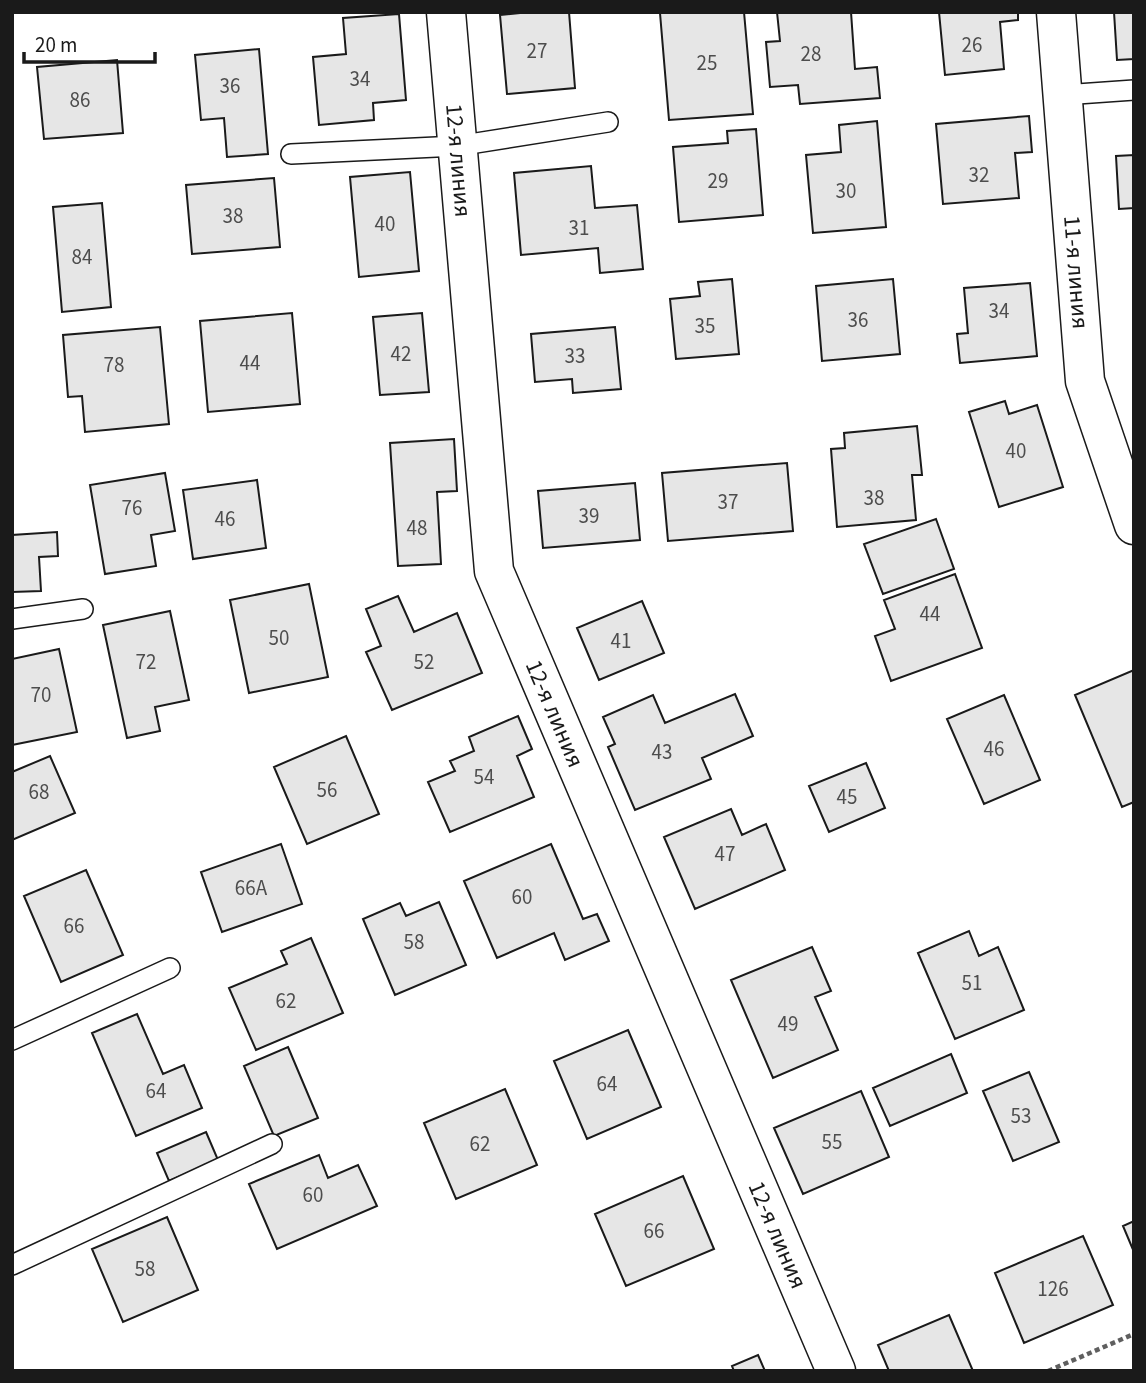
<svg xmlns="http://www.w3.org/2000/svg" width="1146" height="1383" viewBox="0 0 1146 1383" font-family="'Source Sans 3',sans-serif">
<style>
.building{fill:#e6e6e6;stroke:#1a1a1a;stroke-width:2}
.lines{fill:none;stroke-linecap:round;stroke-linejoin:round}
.lane-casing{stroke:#1a1a1a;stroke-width:22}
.street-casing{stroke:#1a1a1a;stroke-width:41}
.path{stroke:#5f5f5f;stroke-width:4.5;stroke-dasharray:5 3.5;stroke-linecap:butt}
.lane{stroke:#fff;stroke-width:19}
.street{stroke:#fff;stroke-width:38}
.labels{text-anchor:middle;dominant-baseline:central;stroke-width:5;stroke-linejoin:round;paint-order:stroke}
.number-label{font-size:21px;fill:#4d4d4d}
.street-label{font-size:24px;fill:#1a1a1a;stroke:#fff}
</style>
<rect width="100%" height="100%" fill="#fff"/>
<path class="building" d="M530,12H569L575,88L507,94L500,15Z
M744,12L753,114L669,120L660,13Z
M777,12H851L855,69L877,67L880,98L800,104L798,85L770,87L766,42L780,41Z
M939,12H1018V20L1000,22L1004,69L945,75Z
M1114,12H1134V59L1117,60Z
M399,14L406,100L373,103L374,120L319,125L313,57L346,54L343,18Z
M259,49L268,154L227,157L224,118L201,120L195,55Z
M117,60L123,133L44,139L37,67Z
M1029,116L1032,152L1015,153L1019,198L943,204L936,124Z
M877,121L886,227L813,233L806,155L841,152L839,125Z
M756,129L763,215L679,222L673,147L728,143L727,131Z
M1134,155V208L1119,209L1116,156Z
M591,166L595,208L637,205L643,269L600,273L598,248L521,255L514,173Z
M410,172L419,271L359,277L350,177Z
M274,178L280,247L192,254L186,185Z
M102,203L111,307L62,312L53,207Z
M732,279L739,354L676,359L670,299L700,296L698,282Z
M893,279L900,354L822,361L816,286Z
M1030,283L1037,356L960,363L957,334L968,333L964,288Z
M292,313L300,404L208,412L200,321Z
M422,313L429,392L380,395L373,317Z
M160,327L169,424L85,432L82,396L68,397L63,335Z
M615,327L621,389L573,393L572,379L535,382L531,334Z
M1005,401L1009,414L1037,405L1063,487L999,507L969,412Z
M917,426L922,475H912L916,520L837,527L831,449L845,448L844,433Z
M454,439L457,491L437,492L441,564L398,566L390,443Z
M787,463L793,531L668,541L662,473Z
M165,473L175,531L151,535L156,566L105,574L90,485Z
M257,480L266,548L193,559L183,490Z
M635,483L640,540L543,548L538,491Z
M936,519L954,569L883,594L864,544Z
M57,532L58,556L39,557L41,591L12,592V535Z
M955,574L982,648L891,681L875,636L895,629L884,600Z
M309,584L328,677L249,693L230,600Z
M398,596L414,632L457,613L482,673L392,710L366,652L381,646L366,609Z
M642,601L664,653L599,680L577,628Z
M170,611L189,700L155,707L160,731L127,738L103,625Z
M59,649L77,732L12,745V659Z
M1134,670V802L1122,807L1075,695Z
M735,694L753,736L702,758L711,779L635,810L608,747L615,744L603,717L653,695L665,723Z
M1004,695L1040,780L984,804L947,719Z
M518,716L532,749L517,756L534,797L450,832L428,782L455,771L450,761L474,751L469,737Z
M346,736L379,814L307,844L274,767Z
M50,756L75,813L12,840V772Z
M866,763L885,808L829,832L809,786Z
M731,809L742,835L766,824L785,870L695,909L664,837Z
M281,844L302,904L222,932L201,872Z
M551,844L583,919L597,914L609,941L565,960L554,933L497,958L464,881Z
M86,870L123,955L61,982L24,896Z
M439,902L466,965L395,995L363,919L400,903L406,916Z
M969,931L979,956L998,947L1024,1010L955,1039L918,953Z
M311,938L343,1013L256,1050L229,988L287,964L281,951Z
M812,947L831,991L815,997L838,1050L773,1078L731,980Z
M137,1014L163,1074L184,1065L202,1108L136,1136L92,1033Z
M628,1030L661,1107L587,1139L554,1061Z
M288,1047L318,1118L274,1136L244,1066Z
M951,1054L967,1093L890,1126L873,1088Z
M1029,1072L1059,1142L1013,1161L983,1091Z
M505,1089L537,1165L456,1199L424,1123Z
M861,1091L889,1157L803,1194L774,1128Z
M206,1132L218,1160L169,1181L157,1153Z
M319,1155L328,1178L358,1165L377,1206L277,1249L249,1184Z
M683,1176L714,1249L626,1286L595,1214Z
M167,1217L198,1290L123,1322L92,1249Z
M1134,1221V1252L1123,1226Z
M1083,1236L1113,1305L1024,1343L995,1273Z
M949,1315L973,1371H889L878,1345Z
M758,1355L765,1371H734L732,1366Z"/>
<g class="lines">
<defs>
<path id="lane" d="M1063,95L1134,90
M291,154L457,146L608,122
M12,619L83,609
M12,1040L170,968
M12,1265L272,1144"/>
<g id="street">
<path id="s1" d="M446,12L494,571L836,1371"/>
<path id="s2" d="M1056,12L1085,381L1134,525"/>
</g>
</defs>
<use href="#lane" class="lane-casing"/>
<use href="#street" class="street-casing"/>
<path class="path" d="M1048,1371L1134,1334"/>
<use href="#lane" class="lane"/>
<use href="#street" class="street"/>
</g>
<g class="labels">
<g class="number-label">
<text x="972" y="45">26</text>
<text x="537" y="51">27</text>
<text x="811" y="54">28</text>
<text x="707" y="63">25</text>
<text x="360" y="79">34</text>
<text x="230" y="86">36</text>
<text x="80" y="100">86</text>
<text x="979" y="175">32</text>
<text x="718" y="181">29</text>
<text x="846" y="191">30</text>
<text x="233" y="216">38</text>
<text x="385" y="224">40</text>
<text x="579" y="228">31</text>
<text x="82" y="257">84</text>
<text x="999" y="311">34</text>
<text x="858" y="320">36</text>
<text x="705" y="326">35</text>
<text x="401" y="354">42</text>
<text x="575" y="356">33</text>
<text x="250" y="363">44</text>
<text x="114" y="365">78</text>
<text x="1016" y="451">40</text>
<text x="874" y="498">38</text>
<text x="728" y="502">37</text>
<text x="132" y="508">76</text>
<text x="589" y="516">39</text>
<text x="225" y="519">46</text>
<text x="417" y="528">48</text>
<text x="930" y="614">44</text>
<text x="279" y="638">50</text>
<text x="621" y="641">41</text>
<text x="146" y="662">72</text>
<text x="424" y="662">52</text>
<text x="41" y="695">70</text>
<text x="994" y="749">46</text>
<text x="662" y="752">43</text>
<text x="484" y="777">54</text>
<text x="327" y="790">56</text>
<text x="39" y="792">68</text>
<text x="847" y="797">45</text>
<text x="725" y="854">47</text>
<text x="251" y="888">66А</text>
<text x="522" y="897">60</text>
<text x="74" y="926">66</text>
<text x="414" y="942">58</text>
<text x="972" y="983">51</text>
<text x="286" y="1001">62</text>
<text x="788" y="1024">49</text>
<text x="607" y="1084">64</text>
<text x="156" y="1091">64</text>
<text x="1021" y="1116">53</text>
<text x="832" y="1142">55</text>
<text x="480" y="1144">62</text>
<text x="313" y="1195">60</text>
<text x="654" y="1231">66</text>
<text x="145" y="1269">58</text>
<text x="1053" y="1289">126</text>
</g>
<g class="street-label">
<text stroke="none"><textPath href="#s1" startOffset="149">12-я линия</textPath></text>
<text stroke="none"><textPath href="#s2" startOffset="261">11-я линия</textPath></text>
<text stroke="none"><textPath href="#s1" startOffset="716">12-я линия</textPath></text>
<text stroke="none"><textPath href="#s1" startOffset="1283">12-я линия</textPath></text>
</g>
</g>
<rect width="1146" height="1383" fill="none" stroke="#1a1a1a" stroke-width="28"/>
<path d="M24 52v10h131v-10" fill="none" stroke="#1a1a1a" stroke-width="3.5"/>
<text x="35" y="52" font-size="21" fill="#1a1a1a" stroke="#ffffff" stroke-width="5" paint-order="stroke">20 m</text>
</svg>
